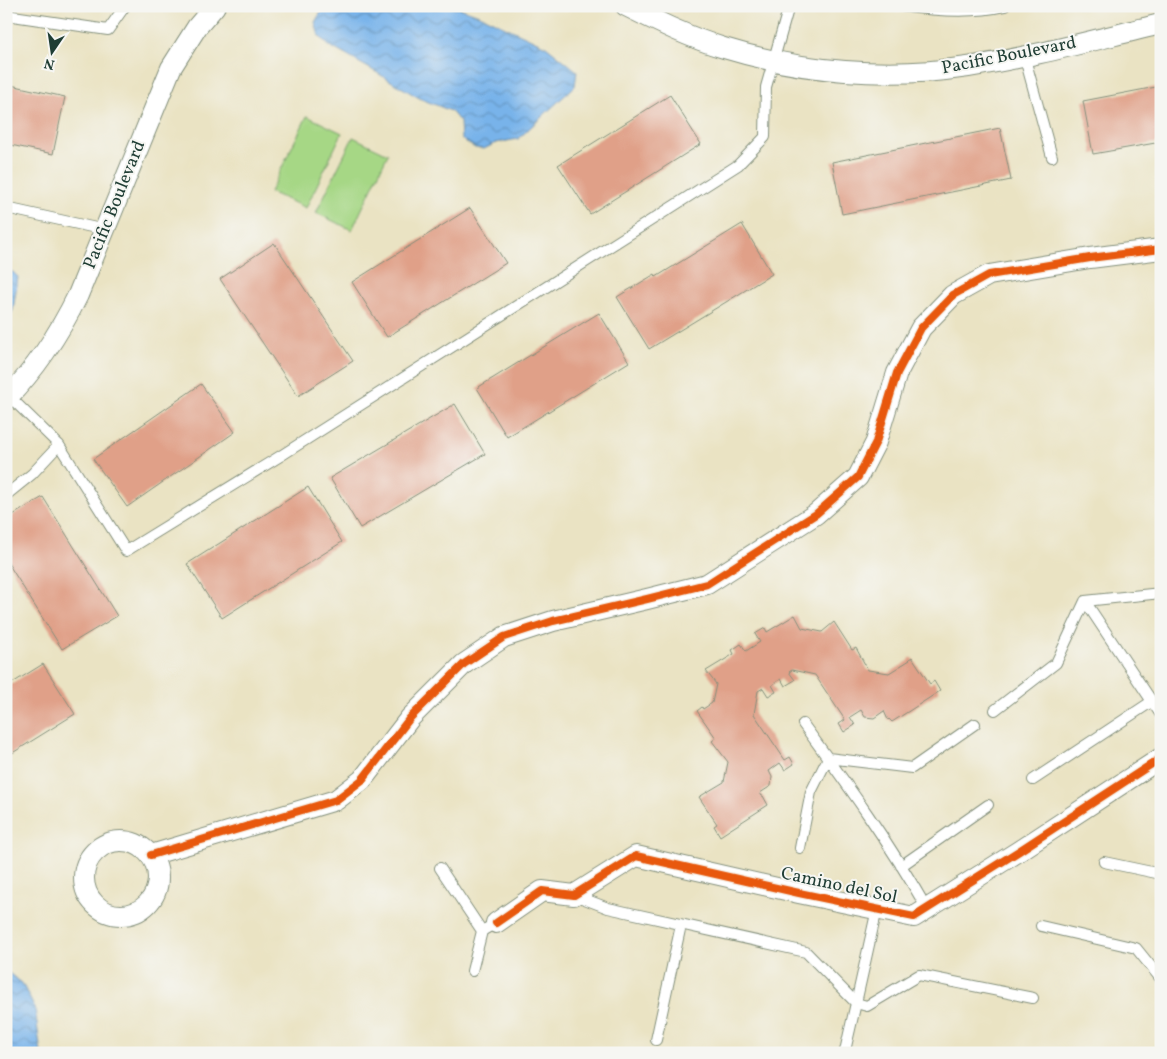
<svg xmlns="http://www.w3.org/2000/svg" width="1167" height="1059" viewBox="0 0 1167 1059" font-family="Vollkorn,serif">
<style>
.pitch{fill:#a6d785;stroke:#628a5c}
.water{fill:url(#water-waves);stroke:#4c788f}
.building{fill:#e0a088}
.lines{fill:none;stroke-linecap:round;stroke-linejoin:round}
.service-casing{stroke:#84907c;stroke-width:12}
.minor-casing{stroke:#84907c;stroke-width:22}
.service{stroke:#fff;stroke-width:10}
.minor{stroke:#fff;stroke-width:20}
.cycleway-casing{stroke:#f6f6f2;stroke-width:11}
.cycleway{stroke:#e8590c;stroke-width:8}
.labels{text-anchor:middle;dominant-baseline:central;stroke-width:4;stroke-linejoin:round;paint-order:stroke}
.street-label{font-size:18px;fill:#1f3d34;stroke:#f6f6f2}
</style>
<defs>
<pattern id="water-waves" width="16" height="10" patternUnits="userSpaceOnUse" patternTransform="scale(1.25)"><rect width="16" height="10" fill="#78b3ea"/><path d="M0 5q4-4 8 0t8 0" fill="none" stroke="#6293be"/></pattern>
</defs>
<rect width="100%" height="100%" fill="#f6f6f2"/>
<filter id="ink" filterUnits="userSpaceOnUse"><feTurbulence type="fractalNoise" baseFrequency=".02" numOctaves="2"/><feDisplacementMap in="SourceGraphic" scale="10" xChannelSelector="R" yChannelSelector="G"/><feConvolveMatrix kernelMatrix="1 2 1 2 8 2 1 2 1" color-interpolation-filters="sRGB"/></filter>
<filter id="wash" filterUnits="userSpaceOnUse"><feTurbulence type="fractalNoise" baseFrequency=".0096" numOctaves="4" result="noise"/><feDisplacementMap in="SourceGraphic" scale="20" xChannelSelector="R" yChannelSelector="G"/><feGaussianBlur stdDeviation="1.12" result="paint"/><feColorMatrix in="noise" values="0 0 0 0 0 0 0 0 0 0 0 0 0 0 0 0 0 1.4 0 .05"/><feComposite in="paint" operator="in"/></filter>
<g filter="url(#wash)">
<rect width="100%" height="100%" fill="#eae3c3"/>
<path class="pitch" d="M307,116L342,133L306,208L270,192Z
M353,137L388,154L352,230L316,213Z"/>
<path class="water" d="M342,6H454L482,16L546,46L577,71L575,86L518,139L496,143L484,149L475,148L461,139L460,122L451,111L421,99L374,71L328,45L319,36L315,22L321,12Z
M6,271L13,272L18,277L13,310L6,324Z
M6,971L22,983L35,1009L41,1053H6Z"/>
<g id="blocks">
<path class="building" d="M6,84L65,97L53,154L6,144Z
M1161,86V142L1093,154L1083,101Z
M670,95L701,144L590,214L558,165Z
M1000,128L1011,180L842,214L832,162Z
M470,208L506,263L387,337L352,282Z
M742,224L772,274L649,349L617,297L655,274L656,277Z
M274,243L353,361L298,396L220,279Z
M599,313L629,362L507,437L477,388Z
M201,384L235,432L127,507L93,459Z
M455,404L485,454L360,528L330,478Z
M308,487L342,542L222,618L187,564Z
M43,497L117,616L62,649L6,560V519Z
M795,615L802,628L822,632L834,622L852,650L856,648L868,670L889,673L910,660L909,659L912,657L930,684L934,681L940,691L892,722L889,719L888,720L884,711L874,718L865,717L861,710L850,717L855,725L844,732L839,724L845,720L815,675L792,670L789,672L795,680L785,686L781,679L772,685L776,692L768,696L763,688L758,691L754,714L785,760L790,757L794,764L785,770L780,763L769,771L772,777L771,786L760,793L762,796H763L768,805L720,836L714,826L717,824L699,797L724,782L728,762L712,741L716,738L697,711L702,707L703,709L712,703L716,684L706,671L734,654L732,650L741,644L746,651L760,642L755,634L765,628L767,632Z
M43,664L75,714L6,757V687Z"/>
</g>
</g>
<g filter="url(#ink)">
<use href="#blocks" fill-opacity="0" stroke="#84907c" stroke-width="1"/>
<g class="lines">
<defs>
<path id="service" d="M901,6C935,11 972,14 1005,6
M6,15L108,30L125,6
M1024,55L1052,157
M6,208L105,230
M9,396L59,445L126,551L282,455L738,165L765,137L766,87L789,6
M6,495L32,474L59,445
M1085,601L1161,715
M995,710L1056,663L1085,601L1161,593
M803,724C847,784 891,845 927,909
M1033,780L1151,702
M800,848L811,792L828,758L912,768L975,724
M1104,862L1161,874
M901,866L988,805
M440,868L482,931L496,923
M574,895L608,908L806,952L856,1003L845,1051
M877,909L856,1003L867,1006L919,975L1033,998
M1041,926L1136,948L1161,979
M472,971L482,931
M656,1040L681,925"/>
<path id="minor" d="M626,6C658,22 690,38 724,48C802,72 887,79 968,67C1033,57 1097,39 1161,24
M6,399C37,368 59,334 78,295L171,68L197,27L215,6
M84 878a37 37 0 1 1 74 0a37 37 0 1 1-74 0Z
M151,855L336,800L362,780L410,718L464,664L504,637L553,621L647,599L707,584L816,514L858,477L876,442L897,373L921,328L953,295L989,275L1090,258L1161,249
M496,923L542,891L574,895L636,856L799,893L914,917L1019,851L1161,758"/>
</defs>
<use href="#service" class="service-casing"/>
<use href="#minor" class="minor-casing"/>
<use href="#service" class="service"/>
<use href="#minor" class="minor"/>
<defs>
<path id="cycleway" d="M151,855L336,800L362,780L410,718L464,664L504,637L553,621L647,599L707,584L816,514L858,477L876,442L897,373L921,328L953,295L989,275L1090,258L1161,249
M496,923L542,891L574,895L636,856L799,893L914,917L1019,851L1161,758"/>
</defs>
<use href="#cycleway" class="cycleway-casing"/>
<use href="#cycleway" class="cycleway"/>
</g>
</g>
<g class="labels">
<g class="street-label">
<text transform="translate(1009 56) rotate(-11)">Pacific Boulevard</text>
<text transform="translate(115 205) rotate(-68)">Pacific Boulevard</text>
<text transform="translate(839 886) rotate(12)">Camino del Sol</text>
</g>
</g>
<rect width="1167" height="1059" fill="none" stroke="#f6f6f2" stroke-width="25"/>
<g transform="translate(52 52) rotate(193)" stroke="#f6f6f2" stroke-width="4" paint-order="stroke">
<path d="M0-4L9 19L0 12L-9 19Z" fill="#1f3d34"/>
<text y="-8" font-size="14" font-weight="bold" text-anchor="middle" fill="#1f3d34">N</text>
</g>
</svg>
